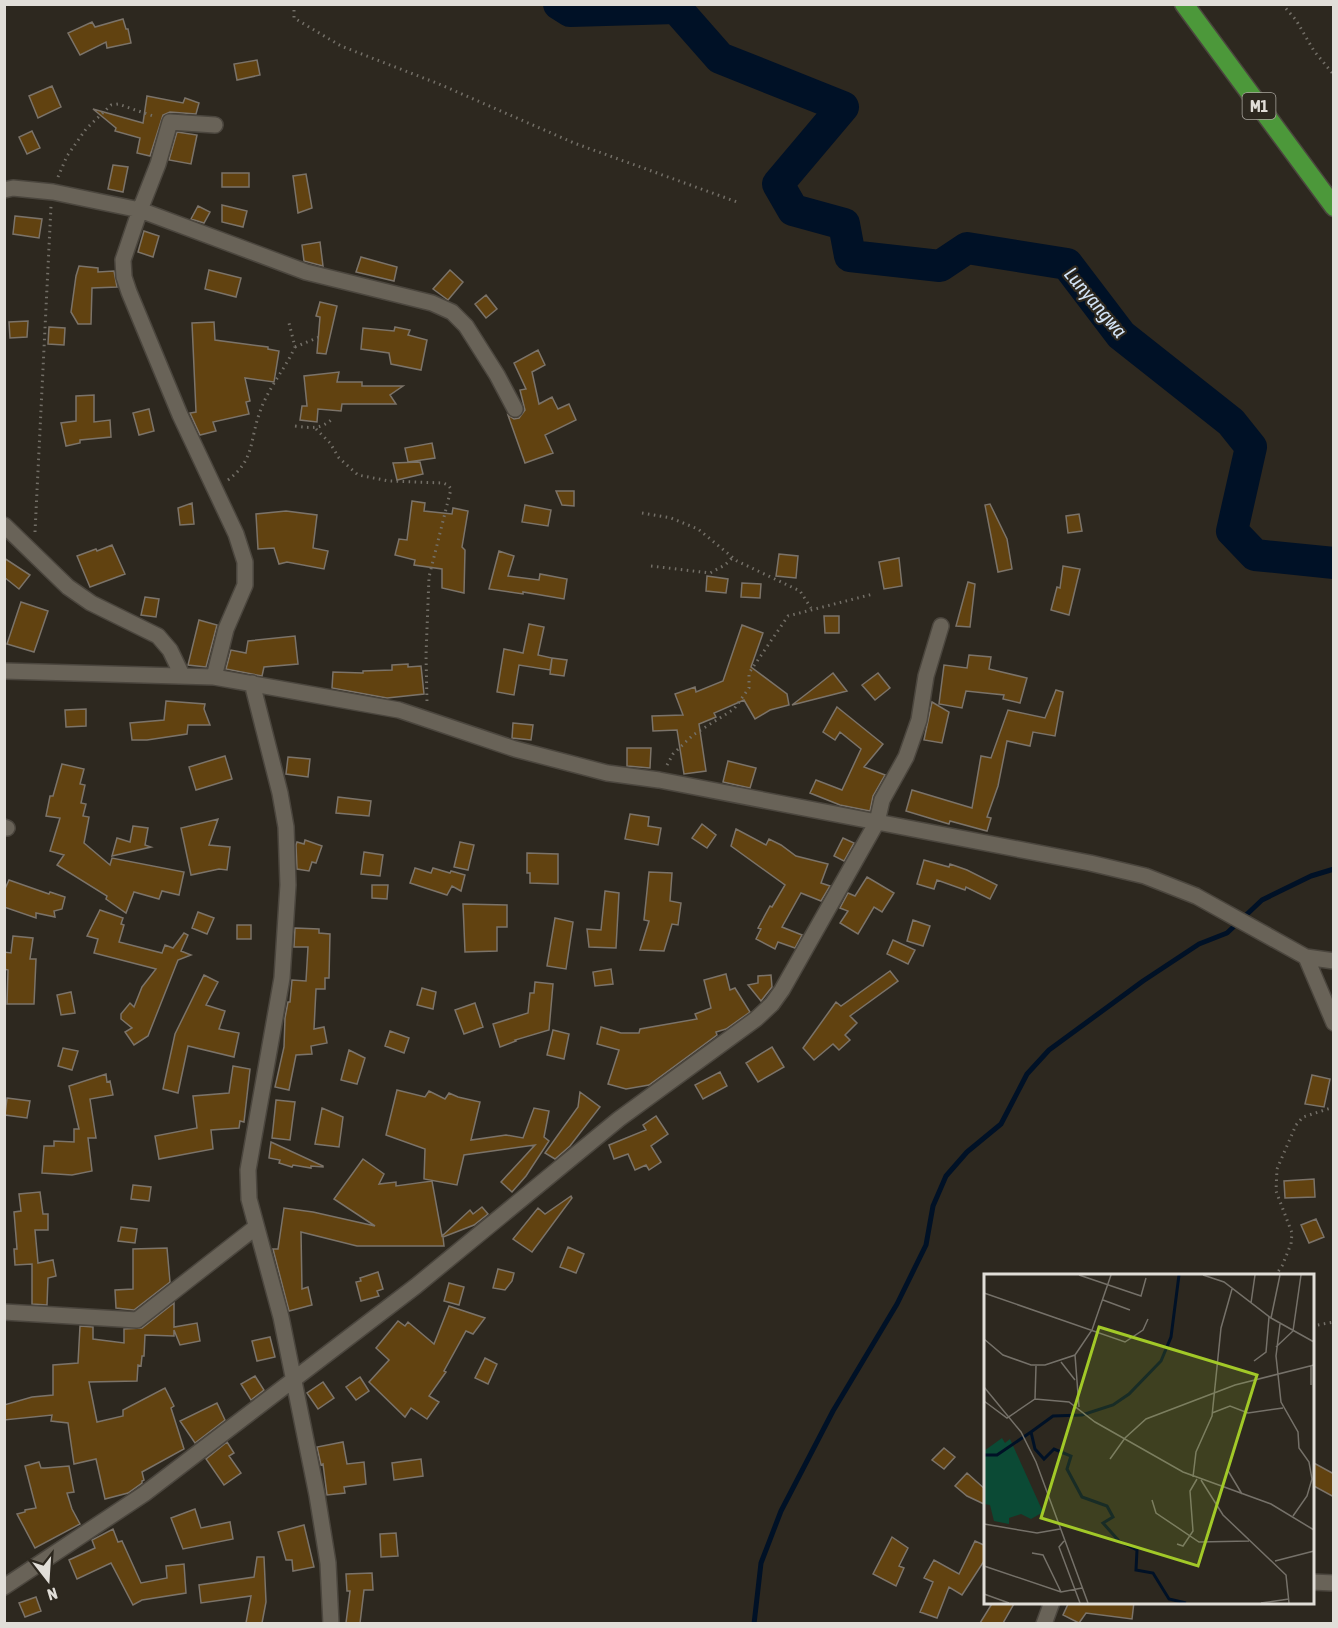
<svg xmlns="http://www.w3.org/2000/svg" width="1338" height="1628" viewBox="0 0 1338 1628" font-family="'Asap Condensed',sans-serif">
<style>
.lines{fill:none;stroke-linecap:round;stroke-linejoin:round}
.stream{stroke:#001126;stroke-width:5}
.river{stroke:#001126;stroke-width:32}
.building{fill:#614210;stroke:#7b7369;stroke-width:1.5}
.minor-casing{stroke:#4b463e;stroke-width:18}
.trunk-casing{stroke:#4b463e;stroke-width:21}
.path{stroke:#736f67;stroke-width:3;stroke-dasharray:1.5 4.5;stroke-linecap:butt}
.minor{stroke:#696358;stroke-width:15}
.trunk{stroke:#4c983a;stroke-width:18}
.labels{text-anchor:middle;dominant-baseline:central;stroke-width:4.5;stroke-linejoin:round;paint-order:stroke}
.shield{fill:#2d281f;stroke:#aba7a0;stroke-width:1.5}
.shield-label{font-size:16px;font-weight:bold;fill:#e1ded8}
.water-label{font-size:20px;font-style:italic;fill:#d4e5f8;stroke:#2d281f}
.inset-river{fill:none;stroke:#001126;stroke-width:3}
.inset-road{fill:none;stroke:#757169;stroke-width:1.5}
.view{fill:#a2c928;fill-opacity:0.15;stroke:#a2c928;stroke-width:3}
.inset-edge{fill:none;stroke:#e1ded8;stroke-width:3}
</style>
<rect width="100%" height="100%" fill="#2d281f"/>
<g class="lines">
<path class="stream" d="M754,1624L761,1563L781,1511L833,1411L897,1304L926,1245L933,1206L946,1176L967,1152L1001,1124L1027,1074L1049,1050L1143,981L1199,944L1227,933L1262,900L1311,876L1334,869"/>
<path class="river" d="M559,4L570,11L676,8L720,58L843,107L778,184L793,210L844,224L850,256L940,266L967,248L1067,264L1121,335L1231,422L1251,447L1232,531L1255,555L1334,563"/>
</g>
<path class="building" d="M123,19L126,29H128L131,43L107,48L106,42L80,55L68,33L92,22L95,27Z
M257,60L260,75L237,80L234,64Z
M52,86L61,107L38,118L29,96Z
M147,96L183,103L185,98L199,103L196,114L170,112L163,115L150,156L137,153L140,138L115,131L116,128L93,109L143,123Z
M32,131L40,148L27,154L19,137Z
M177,132L197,135L191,164L169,160Z
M113,165L128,167L123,192L108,189Z
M222,173H249V187H222Z
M306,174L312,208L298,213L293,176Z
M222,205L247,211L243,227L222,222Z
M198,206L210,212L204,223L191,219Z
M15,216L42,219L39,238L13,234Z
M144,231L159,236L153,257L138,252Z
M320,242L323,266L304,261L302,245Z
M361,257L397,267L394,281L356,272Z
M79,266L98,268V272L114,271L117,287L92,288L91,324H78L71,312L76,276Z
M209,270L241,278L236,297L205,289Z
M450,270L463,282L448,300L433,289Z
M486,295L497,309L486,318L475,304Z
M320,302L337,306L326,354L317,353L320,317L316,316Z
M28,321L27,337L10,338L9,322Z
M214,322L215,340L268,347V349L279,351L274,382L245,378L250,401L246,402L249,414L213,422L216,431L200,435L190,413L196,412L192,323Z
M49,327L65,328L64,345L48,344Z
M395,327L410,330L408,335L427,340L421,370L391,364L389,353L361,349L363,328L394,331Z
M538,350L545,365L532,372L539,404L552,397L558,409L569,404L576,420L545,435L553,453L525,463L508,415L514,419L519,418L525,410L520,390L526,389L514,363Z
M339,372L337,382H362V386H403L390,395L396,404H342L341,411L318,409L317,422L300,420L302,406H307L304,376Z
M94,395V422L110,420L111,437L80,440V443L66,446L61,423L76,421V396Z
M149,409L154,431L139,435L133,413Z
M432,443L435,458L408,462L405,448Z
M420,462L423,474L397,480L393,463Z
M556,491H574V506L562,505Z
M412,501L425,503L424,511L452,514L453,508L468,511L462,547L465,550L464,593L442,588V569L414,565L415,560L395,555L399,539L407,540Z
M192,503L194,524L180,525L178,508Z
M990,504L1007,539L1012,569L998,572L985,505Z
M525,505L551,510L548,526L522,522Z
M286,511L317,515L313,548L328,551L324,569L287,562L279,564L274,548L258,549L256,514Z
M1079,514L1082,531L1068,533L1066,516Z
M112,545L125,574L90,587L77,556L96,549L97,551Z
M499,551L514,556L508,576L539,580L540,574L567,579L564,599L523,592V594L489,589Z
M779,554L798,556L796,578L776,576Z
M4,558L30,575L19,589L4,577Z
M899,558L902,586L884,589L879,562Z
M1063,566L1080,569L1069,615L1051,610L1057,587L1060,588Z
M707,576L728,579L726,593L706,591Z
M968,582L975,584L970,627L956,626Z
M742,583L761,584L760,598L741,597Z
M145,597L159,599L156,617L141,615Z
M21,602L48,611L34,652L7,644Z
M824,616H839V633H825Z
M199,620L217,625L206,667L188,665Z
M529,624L544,627L538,655L552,658L550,670L519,665L514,695L497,692L504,649L523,653Z
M742,625L763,633L751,667L787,694L789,705L770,710L755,719L744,700L714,713L716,717L699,724L706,771L684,774L677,730L653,731L652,716L683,715L675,694L695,687L696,692L723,681Z
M295,636L298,664L264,667L262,676L226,669L231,650L246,653L248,641Z
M969,655L991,657L989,669L1027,678L1020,703L1003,699L1004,695L966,691L962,708L939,704L944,665L967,668Z
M552,658L567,660L564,676L550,674Z
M408,664V667L421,666L424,694L387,698L332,688L333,672L363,673V671L392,670V665Z
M833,673L847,691L792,705L818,685Z
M878,673L890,688L875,700L862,685Z
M1056,690L1063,692L1055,736L1033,732L1030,746L1007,741L998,786L987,817L991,818L987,831L950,821L949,824L906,811L912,790L972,808L981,756L991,758L1008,710L1045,718Z
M166,701L205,704L204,709L210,725H188L187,734L147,740H132L130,723L164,720Z
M932,702L949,712L942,743L924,740Z
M837,707L883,744L864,767L885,775L873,796L870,811L840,805L810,793L816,780L842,790L861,749L840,732L835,740L823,732Z
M86,709V726L66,727L65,710Z
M513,723L533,725L531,740L512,738Z
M627,748H651L650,768L627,766Z
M225,756L232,779L196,790L189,767Z
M288,757L310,759L308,777L286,774Z
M728,761L756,768L750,788L723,782Z
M62,764L84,769L80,784L85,785L81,803L86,804L83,816L89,817L84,843L110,865L112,858L184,872L179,895L162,891L159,899L134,892L126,913L106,899L107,896L57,865L64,855L50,851L60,818L46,816L50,796H53Z
M338,797L371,801L369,816L336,813Z
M630,814L649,817L648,826L661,828L658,845L625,839Z
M218,819L209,845L230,847L227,870L219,869L191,875L181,828Z
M702,824L716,835L707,848L692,838Z
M133,826L148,828L145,845L151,847L112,856L117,838L130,842Z
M736,829L766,845L769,839L781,845L796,856L828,864L821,883L830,886L821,901L801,893L782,927L802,935L795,948L778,942L775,949L756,939L761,929L758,928L770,906L772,907L785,885L731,846Z
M843,838L854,843L844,861L834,856Z
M305,840L322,846L316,863L312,862L309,871L297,869L296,845L297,842L304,844Z
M460,842L474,845L468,870L454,867Z
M364,852L383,855L380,876L361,874Z
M527,853L558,854V884L530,883V873H527Z
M924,860L949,867L950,864L967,870L997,885L990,899L966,887L965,890L937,880L934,889L917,884Z
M415,868L431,873L433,868L450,873L451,871L465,875L461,891L452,886L447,895L410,883Z
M649,872L672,873L670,901L681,903L678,925L672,924L664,951L640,950L649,921L644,920Z
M867,877L894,893L882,912L874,907L858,934L840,923L848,911L840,908L848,893L855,896Z
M9,880L49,894L50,892L65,897L62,909L54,911L55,917L36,913V918L4,907V891Z
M372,885H388L387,899L372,898Z
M605,891L619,893L616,948L589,947L587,929L601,930Z
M463,904L507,905V927H497V951L465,952Z
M100,910L123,918L121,924L124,925L119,942L162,953L165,945L173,948L184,933L188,935L181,951L191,955L178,960L148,1036L134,1045L125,1032L132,1028L121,1019V1014L130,1003L134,1007L142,987L156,969L94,953L98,939L87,936Z
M198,912L214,918L207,934L192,928Z
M555,918L573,922L566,969L547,966Z
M913,920L930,926L923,946L907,941Z
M237,925H251V939H237Z
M295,928L319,929V933L330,934L329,978H325V989H316L314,1029L324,1027L327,1043L311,1046L312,1054L296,1055L289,1090L275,1087L284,1047L285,1018L288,1002H290L292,980L306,981L308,947H294Z
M13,936L33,938L30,959H36L34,1004H7L8,970L4,969V952L11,953Z
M893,940L915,950L908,964L887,954Z
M611,969L613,984L595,986L593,972Z
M890,971L898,981L850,1016L857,1023L845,1035L850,1040L839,1050L833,1044L814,1060L803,1048L836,1002L841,1006Z
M726,974L730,990L735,988L750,1012L726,1029L716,1032L717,1035L649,1085L626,1089L608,1084L619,1050L597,1044L601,1027L621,1033H639L640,1029L697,1019L695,1014L711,1008L704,980Z
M204,975L218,982L206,1005L225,1011L219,1029L239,1033L234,1057L188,1046L178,1093L163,1089L175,1034Z
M771,975L772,987L761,1001L748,985L758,983V976Z
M535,982L553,984L549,1030L515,1040L516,1041L500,1047L493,1024L528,1013L530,993H534Z
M422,988L436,992L433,1009L417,1005Z
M71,992L75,1013L61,1015L57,995Z
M475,1003L483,1027L464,1034L455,1010Z
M553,1030L569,1034L564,1059L547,1055Z
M390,1031L409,1038L404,1053L385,1046Z
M772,1047L784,1067L758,1082L746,1063Z
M63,1048L78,1051L72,1070L58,1066Z
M349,1050L365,1058L357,1084L341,1080Z
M233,1066L250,1069L244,1122L240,1121L239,1128L211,1130L213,1149L159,1159L155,1136L197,1128L193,1096L229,1093Z
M720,1072L727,1086L703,1099L695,1085Z
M106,1074L107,1082L110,1081L113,1095L90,1099L96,1138H88L92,1171L72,1175L42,1173L44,1146H54V1141L74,1142V1129H79L69,1086Z
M1312,1075L1330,1079L1324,1107L1305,1104Z
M397,1090L425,1097L429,1091L445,1099L449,1093L458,1097L480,1102L471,1140L506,1135L523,1138L534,1108L549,1111L544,1137L549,1141L526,1176L512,1192L501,1182L535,1145L464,1155L457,1185L424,1179L425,1149L386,1135Z
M580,1092L600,1107L570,1146L555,1159L545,1153L578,1107Z
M7,1098L30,1101L27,1118L5,1115Z
M276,1100L295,1102L290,1140L272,1138Z
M322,1108L343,1117L339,1147L315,1144Z
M656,1116L668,1134L651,1146L661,1162L649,1170L646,1165L635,1170L628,1154L614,1159L609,1145L646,1130L643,1125Z
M271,1142L323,1166V1167L311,1166V1168L293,1165L292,1167L279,1163L280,1160L269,1158Z
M363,1159L384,1174L379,1184L396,1182V1186L432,1181L442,1236L470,1210L473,1214L482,1207L488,1214L474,1225L443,1237L444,1246H357L301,1232L302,1289L308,1287L312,1305L289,1311L273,1249H278L284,1208L313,1212L375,1226L334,1199Z
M1314,1179L1315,1197L1285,1198L1284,1181Z
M133,1185L151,1187L149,1201L131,1199Z
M40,1192L43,1214H48V1230H35L38,1263L53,1260L56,1276L48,1278L47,1305L32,1304V1264L15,1265L14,1249H17L14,1212L21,1211L19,1194Z
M571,1196L572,1198L532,1252L513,1239L538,1208L545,1214Z
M1316,1219L1324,1237L1309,1243L1301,1225Z
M121,1227L137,1229L135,1243L118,1241Z
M568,1247L584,1254L576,1273L560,1267Z
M167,1248L170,1282L134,1310L116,1308L115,1290L133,1289V1249Z
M498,1269L514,1273L512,1281L505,1290L493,1288Z
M378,1272L383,1289L377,1291L379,1296L361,1301L356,1282L361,1281L360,1278Z
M449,1283L464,1287L459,1305L444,1301Z
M174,1303V1327L197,1323L200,1341L180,1345L174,1330V1336L145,1335L144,1356H142L141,1366L138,1365L137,1381L89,1382L97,1422L123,1416V1410L165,1388L174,1406L171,1408L184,1449L142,1472L144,1480L142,1481V1483L128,1493L105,1499L96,1459L74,1464L68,1423L51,1421L52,1415L4,1420V1405L32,1397L53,1395V1365L78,1363L80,1326L93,1327V1339L124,1343V1329L142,1328Z
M449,1306L485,1318L473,1334L466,1331L444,1371L446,1372L429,1396L439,1402L427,1419L411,1408L405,1417L369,1382L389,1360L376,1348L398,1321L405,1326L408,1322L434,1344Z
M270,1337L275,1357L257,1361L252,1341Z
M485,1358L497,1364L488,1384L475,1378Z
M255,1376L264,1390L251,1400L241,1384Z
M360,1377L369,1391L356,1400L346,1387Z
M323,1382L334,1398L318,1409L307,1393Z
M217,1403L225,1420L195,1443L180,1421Z
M227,1442L234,1453L229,1456L241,1473L224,1485L206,1459Z
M343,1442L347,1464L364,1462L366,1484L344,1487L345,1493L327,1495L323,1464L321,1465L317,1447Z
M944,1448L955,1457L944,1469L932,1460Z
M421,1459L423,1476L394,1480L392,1463Z
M39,1462L41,1468H45L69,1466L74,1492L67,1493L72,1509L80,1524L35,1548L17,1514L25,1512V1510L36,1508L25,1466Z
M1312,1462L1334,1474V1497L1312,1485Z
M967,1473L986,1490V1505L967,1496L955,1486Z
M195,1509L201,1528L230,1522L233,1539L183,1549L171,1518Z
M304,1525L314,1567L293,1571L292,1560H286L278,1532Z
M113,1529L118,1542L122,1541L141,1583L167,1578L166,1566L184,1564L186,1593L142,1600L133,1605L111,1563L77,1579L69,1560L95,1548L92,1540Z
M396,1533L398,1556L381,1557L380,1534Z
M892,1537L908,1548L899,1566L904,1568L896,1586L873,1574Z
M975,1541L986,1546V1558L962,1595L949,1587L937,1618L920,1612L933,1582L924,1578L934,1560L959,1574Z
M257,1557H264L266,1602L262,1623H246L251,1596L201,1603L199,1585L254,1577Z
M372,1573L373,1590H364L360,1623H346L350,1591H347L346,1574Z
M36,1597L41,1611L25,1617L19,1603Z
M993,1602H1015L1003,1623H980Z
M1069,1602H1134L1132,1619L1086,1613L1079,1623L1063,1615Z"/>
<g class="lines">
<defs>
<path id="minor" d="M4,190L13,188L53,192L140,210L306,272L432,303L452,312L466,326L497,375L515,409
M4,525L68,587L91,603L158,636L170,650L182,675
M4,671L214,677L399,710L515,749L607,773L659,780L877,822L1090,863L1145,876L1196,896L1306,957L1334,961
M214,677L226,629L245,585V562L236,534L180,415L129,292L124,277L123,260L140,210L158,164L170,122L215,125
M252,683L280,793L286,827L288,885L282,978L248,1170L249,1199L281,1317L317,1495L328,1563L331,1624
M4,827L7,828
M1306,957L1334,1023
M4,1312L137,1320L256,1227
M1312,1582L1334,1583
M4,1587L144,1494L416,1286L619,1119L756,1019L772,1004L782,990L877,822L882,800L906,757L919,720L926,676L941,626
M1044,1624L1052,1602"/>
<path id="trunk" d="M1184,4L1334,207"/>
</defs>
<use href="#minor" class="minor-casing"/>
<use href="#trunk" class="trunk-casing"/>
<path class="path" d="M294,4V18L341,46L439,84L574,143L740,203
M1282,4L1296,20L1314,51L1334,75
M58,177L67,156L86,129L111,105L118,104L156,117
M295,347L322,336
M295,426C311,428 321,430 333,418
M316,429L330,443L339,458L358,475L389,481L443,483L448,485L451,489L429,577L426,655L427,703
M228,480C256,459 249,439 261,409C269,387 285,369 295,347L289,323
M642,513L671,518L698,529L737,561L800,591L811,608
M35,532L51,206
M651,566L710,573L725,565L732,558
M667,765L673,754L693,735L734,709L749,688V673L788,616L873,594
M1275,1276L1282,1266L1291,1244L1292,1233L1276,1191L1277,1169L1296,1125L1303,1117L1334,1107
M1312,1326L1334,1322"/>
<use href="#minor" class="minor"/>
<use href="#trunk" class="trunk"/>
</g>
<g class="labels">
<rect class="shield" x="1242.5" y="93" width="33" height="26" rx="4.5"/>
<g class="shield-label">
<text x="1259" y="106">M1</text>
</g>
<g class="water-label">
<text transform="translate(1096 302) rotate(50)">Lunyangwa</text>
</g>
</g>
<g transform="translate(984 1274)">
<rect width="330" height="330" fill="#2d281f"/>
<path d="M18,164L21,169L26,165L59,238L47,245L37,240L25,244V250L10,247L6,231L0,230V177Z" fill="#0b4a35"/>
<path class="inset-river" d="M47,158L69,142L98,141L129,131L145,120L177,87L187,63L195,1M0,181H13L47,158L51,175L60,185L70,175L87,182L83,195L98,223L123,232L129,243L119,249L135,267L153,276L152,296L169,299L185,325L202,329"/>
<path class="inset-road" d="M95,1L157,22L162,4M219,1L240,8L287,44L330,68M0,19L141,68L159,56L164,45M119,26L146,36M267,29L271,1M287,44L296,1M296,50L292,82L297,128L314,158L315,174L325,188L328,205L323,222L309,242M0,65L19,81L47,91H61L91,81L108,56L127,1M292,73L309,57L317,1M91,81L95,133M270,87L282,78L285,43M77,88L91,106M327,91V111M0,113L37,158L52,188L104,329M51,125L52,92M0,127L23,144L51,125L85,128L111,148L199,198L287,230L330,256M228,139L246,132L264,139L299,134M126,185L141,164L162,145L251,111L330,91M243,195L258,220M209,203L212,178L228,142L237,54L248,15M217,206L239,241L302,301L305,329M168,226L172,239L215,268L265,267M0,250L53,259L76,255M80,267L75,273L96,329M193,270L199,272L209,257L206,217L213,205M48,279L59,281L77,318M291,287L330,277M0,292L77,318L98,314M0,320L25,329M277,329L305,325"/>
<path class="view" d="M115,53L273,101L214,292L57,244Z"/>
<rect width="330" height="330" class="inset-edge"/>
</g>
<rect width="1338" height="1628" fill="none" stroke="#e1ded8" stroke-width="12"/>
<g transform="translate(48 1580) rotate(163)" stroke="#2d281f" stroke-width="4.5" paint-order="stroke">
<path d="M0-4.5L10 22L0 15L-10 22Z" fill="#e1ded8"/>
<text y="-9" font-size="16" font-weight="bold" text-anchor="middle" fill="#e1ded8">N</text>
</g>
</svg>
